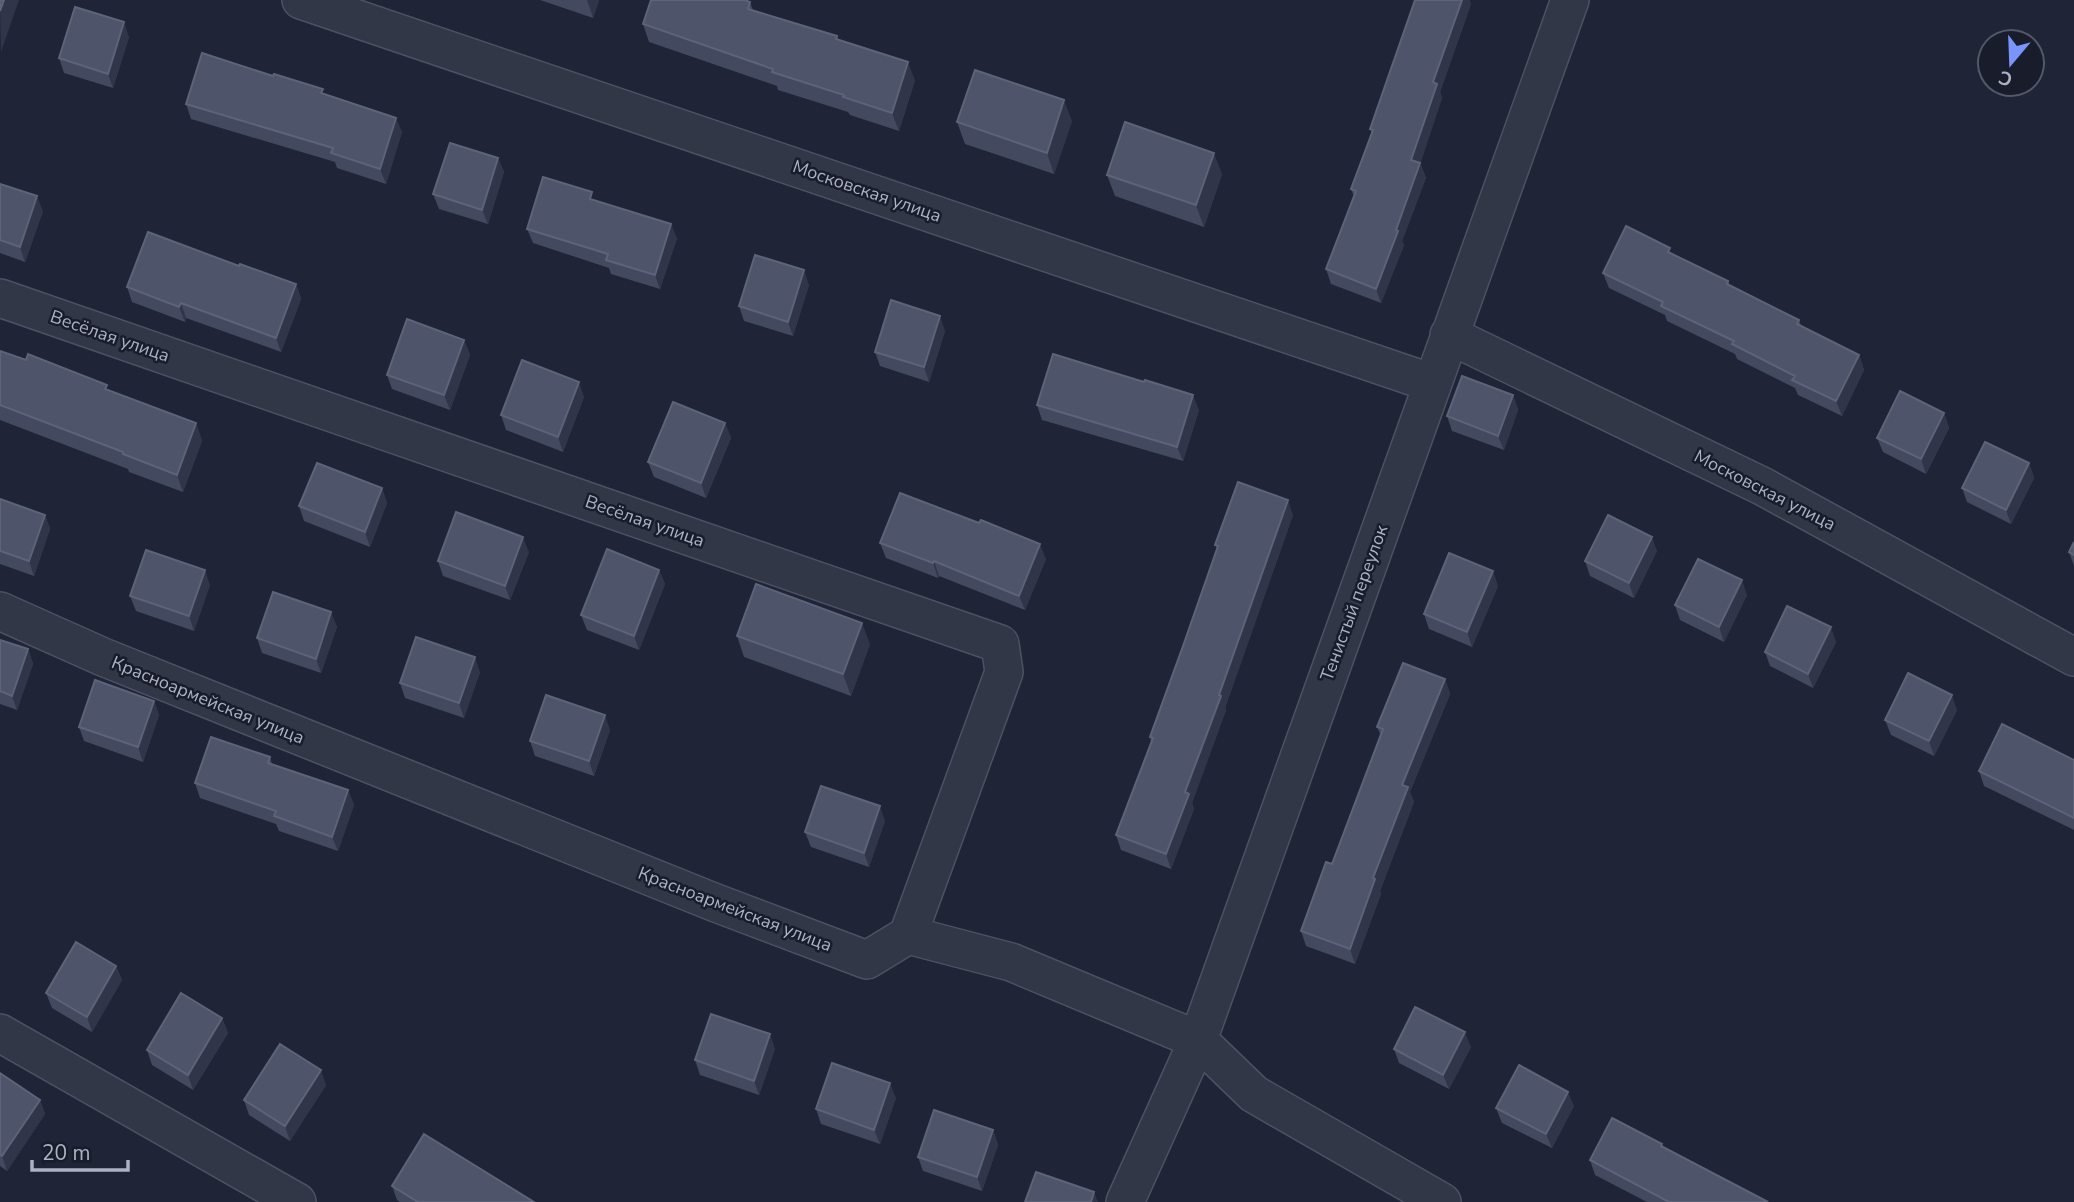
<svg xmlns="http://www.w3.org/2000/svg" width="2074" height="1202" viewBox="0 0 2074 1202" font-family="'Nunito Sans',sans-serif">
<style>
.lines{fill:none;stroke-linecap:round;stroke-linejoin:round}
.street-casing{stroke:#4d5162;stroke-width:40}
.street{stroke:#323747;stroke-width:37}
.wall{fill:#43495f}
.shaded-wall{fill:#30354a}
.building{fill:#4e546a;stroke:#5d6378;stroke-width:2}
.labels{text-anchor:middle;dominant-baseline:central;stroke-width:5;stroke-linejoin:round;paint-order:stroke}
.street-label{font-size:18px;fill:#acb1c4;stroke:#181c2b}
</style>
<rect width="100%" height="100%" fill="#1f2436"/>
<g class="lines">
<defs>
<path id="street" d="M301,0L1432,383
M0,298L1000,644L1004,672L908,935
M1449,335L1762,486L2074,657
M0,611L103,657L716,903L867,960L908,935L1011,962L1198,1040L1254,1094L1442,1202
M0,1033L297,1202
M1125,1202L1198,1040L1570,0"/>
</defs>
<use href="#street" class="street-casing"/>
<use href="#street" class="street"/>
</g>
<path class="wall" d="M540,0H599L593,18Z
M750,2L753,10L837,36L838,39L915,80L899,131L850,115L848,112L778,90L777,86L649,42L643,24Z
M1471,4L1440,92L1442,98L1420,163L1426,178L1402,241L1404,245L1381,303L1331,284L1326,269L1354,197L1351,189L1372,134L1370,129Z
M129,37L113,88L64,73L59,58Z
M325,95L402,132L386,184L337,168L335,162L191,119L186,104Z
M1072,121L1054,174L965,144L957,122Z
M498,158L504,172L488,224L439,209L433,194Z
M1222,174L1204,227L1115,196L1107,175Z
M0,184L43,211L25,262L0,253Z
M595,200L677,238L660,289L611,274L609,268L533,243L527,229Z
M1673,254L1728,281L1730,286L1799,320L1801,326L1859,355L1864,370L1842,416L1798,395L1795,388L1737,359L1735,354L1667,321L1665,315L1609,288L1603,273Z
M239,266L296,284L301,299L281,352L186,318L185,322L132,302L127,287Z
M809,285L793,336L744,321L739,306Z
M945,331L929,382L880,366L875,352Z
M464,340L470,355L450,410L392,389L387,375Z
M0,351L196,423L202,441L183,492L129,472L128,469L0,420Z
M1513,395L1518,410L1504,450L1452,431L1447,416Z
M584,397L563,452L506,430L501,415Z
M1037,405L1199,410L1183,461L1042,420Z
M1944,413L1949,428L1926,474L1883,452L1877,438Z
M725,423L731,438L706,498L654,477L648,462Z
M2029,463L2034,478L2011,524L1967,502L1962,488Z
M382,488L387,503L370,547L304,521L299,506Z
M0,499L45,515L50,529L34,576L0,564Z
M1293,515L1225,708L1226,710L1192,803L1194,809L1171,869L1121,850L1116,835L1151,742L1150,737L1183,646L1217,548L1215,545Z
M2074,542V566L2069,552Z
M880,543L1046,559L1025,610L939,576L938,578L886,558Z
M1657,551L1634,598L1590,576L1585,561Z
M529,552L510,600L443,576L438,561Z
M659,570L665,584L639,650L587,630L581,615Z
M210,585L194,631L136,611L130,596Z
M1498,586L1472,647L1429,629L1424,614Z
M1747,595L1724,642L1680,620L1675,605Z
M331,612L337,627L321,673L262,653L257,638Z
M737,636L870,644L851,696L744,657Z
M0,640L28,649L33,664L17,710L0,704Z
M1836,642L1813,688L1770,666L1765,652Z
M480,672L464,718L405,698L400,683Z
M1445,679L1450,694L1410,792L1414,802L1380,891L1381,894L1355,964L1306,946L1301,931L1332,864L1381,736L1377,727Z
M154,701L159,715L143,762L84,741L79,727Z
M1957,710L1934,756L1891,735L1885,720Z
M610,730L594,776L535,756L530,741Z
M270,757L272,764L348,790L354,805L338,851L279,831L276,824L200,798L195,783Z
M2074,760V830L1984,786L1979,771Z
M885,821L869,867L811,847L805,832Z
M116,966L122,980L92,1032L52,1008L46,993Z
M222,1018L228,1033L193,1090L152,1065L147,1050Z
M1471,1047L1449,1089L1399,1063L1394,1049Z
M775,1049L759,1095L700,1075L695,1060Z
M0,1073L40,1100L45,1114L7,1171L0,1166Z
M326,1085L290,1141L249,1115L244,1100Z
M896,1098L880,1144L821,1124L816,1109Z
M1574,1106L1552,1148L1502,1123L1496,1108Z
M993,1130L998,1145L982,1191L923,1171L918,1157Z
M1662,1144L1663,1147L1768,1202H1647L1595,1175L1590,1160Z
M392,1186L534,1202H400L397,1200Z"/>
<path class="shaded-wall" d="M4,0H19L1,52L0,11Z
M587,0H599L593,18Z
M1462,0H1470L1471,4L1440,92L1442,98L1420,165V163L1426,178L1402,241L1404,245L1381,303L1376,289L1396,230L1411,160L1433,82Z
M124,22L129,37L113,88L108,74Z
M908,62L915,80L899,131L892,113Z
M1064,100L1072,121L1054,174L1047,153Z
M396,118L402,132L386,184L380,169Z
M1214,153L1222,174L1204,227L1196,205Z
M498,158L504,172L488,224L482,210Z
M37,196L43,211L25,262L20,247Z
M671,224L677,238L660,289L655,275Z
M804,270L809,285L793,336L788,322Z
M296,284L301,299L281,352L276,338Z
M181,303L186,318L185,322L179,307Z
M940,316L945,331L929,382L924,367Z
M464,340L470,355L450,410L444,395Z
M1859,355L1864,370L1842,416L1836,401Z
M579,382L584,397L563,452L558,437Z
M1193,395L1199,410L1183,461L1177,447Z
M1513,395L1518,410L1504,450L1498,436Z
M1944,413L1949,428L1926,474L1921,459Z
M196,423L202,441L183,492L177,475Z
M725,423L731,438L706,498L701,483Z
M2029,463L2034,478L2011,524L2006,510Z
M382,488L387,503L370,547L365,532Z
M1288,500L1293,515L1225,708L1226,710L1192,803L1194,809L1171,869L1166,854L1185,792Z
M45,515L50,529L34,576L29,561Z
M523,537L529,552L510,600L505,586Z
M1652,537L1657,551L1634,598L1629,583Z
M1040,544L1046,559L1025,610L1019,596Z
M934,561L939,576L938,578L933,563Z
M205,570L210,585L194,631L189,616Z
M659,570L665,584L639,650L634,636Z
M1493,571L1498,586L1472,647L1467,632Z
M1742,580L1747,595L1724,642L1719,627Z
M331,612L337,627L321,673L316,659Z
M862,623L870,644L851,696L843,674Z
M1831,627L1836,642L1813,688L1808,674Z
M28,649L33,664L17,710L12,696Z
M475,657L480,672L464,718L459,703Z
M1445,679L1450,694L1410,792L1414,802L1380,891L1381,894L1355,964L1350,949L1402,785Z
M1952,695L1957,710L1934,756L1929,741Z
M154,701L159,715L143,762L138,747Z
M605,715L610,730L594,776L589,761Z
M348,790L354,805L338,851L332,837Z
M880,806L885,821L869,867L864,853Z
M116,966L122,980L92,1032L87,1017Z
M222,1018L228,1033L193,1090L188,1075Z
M1465,1032L1471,1047L1449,1089L1443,1075Z
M770,1034L775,1049L759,1095L754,1081Z
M321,1070L326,1085L290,1141L285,1126Z
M890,1083L896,1098L880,1144L874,1130Z
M1568,1092L1574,1106L1552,1148L1546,1134Z
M40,1100L45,1114L7,1171L2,1156Z
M993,1130L998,1145L982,1191L977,1177Z
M1094,1192L1098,1202H1091Z"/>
<path class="building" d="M0,0H4L0,11Z
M651,0H745L750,2L748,9L837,36L836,39L908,62L892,113L843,97L844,95L772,72L773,69L643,24Z
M1415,0H1462L1433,82L1437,84L1411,160L1420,163L1396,230L1398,231L1376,289L1326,269L1356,191L1351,189L1373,130L1370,129Z
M75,7L124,22L108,74L59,58Z
M202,53L273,76L274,74L323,89L321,93L396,118L380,169L331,153L333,148L186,104Z
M975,70L1064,100L1047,153L957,122Z
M1125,122L1214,153L1196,205L1107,175Z
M450,143L498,158L482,210L433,194Z
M543,177L592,192L590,199L671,224L655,275L606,260L608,254L527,229Z
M0,184L37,196L20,247L0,240Z
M1626,226L1670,248L1668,252L1728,281L1727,284L1799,320L1797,324L1859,355L1836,401L1792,380L1795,376L1732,344L1734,341L1661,306L1663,302L1603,273Z
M148,232L239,266L240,264L296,284L276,338L181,303L179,307L127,287Z
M755,255L804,270L788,322L739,306Z
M891,300L940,316L924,367L875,352Z
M407,319L464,340L444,395L387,375Z
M0,351L26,360L28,354L107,385L105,389L196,423L177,475L123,454V452L0,405Z
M1053,354L1144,382L1145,380L1193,395L1177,447L1037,405Z
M522,360L579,382L558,437L501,415Z
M1462,376L1513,395L1498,436L1447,416Z
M1900,391L1944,413L1921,459L1877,438Z
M673,402L725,423L701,483L648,462Z
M1985,442L2029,463L2006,510L1962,488Z
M317,463L382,488L365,532L299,506Z
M1238,482L1288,500L1219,695L1221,696L1185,792L1189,794L1166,854L1116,835L1153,738L1150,737L1183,646L1218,546L1215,545Z
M900,493L979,523L981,520L1040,544L1019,596L934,561L933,563L880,543Z
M0,499L45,515L29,561L0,551Z
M456,512L523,537L505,586L438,561Z
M1608,515L1652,537L1629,583L1585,561Z
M2074,542V555L2069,552Z
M607,549L659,570L634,636L581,615Z
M146,550L205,570L189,616L130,596Z
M1449,553L1493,571L1467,632L1424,614Z
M1698,559L1742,580L1719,627L1675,605Z
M756,584L862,623L843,674L737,636Z
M273,592L331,612L316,659L257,638Z
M1787,606L1831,627L1808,674L1765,652Z
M416,637L475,657L459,703L400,683Z
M0,640L28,649L12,696L0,691Z
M1403,663L1445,679L1402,785L1408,787L1373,878L1375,879L1350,949L1301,931L1326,862L1332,864L1383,729L1377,727Z
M1908,673L1952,695L1929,741L1885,720Z
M95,680L154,701L138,747L79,727Z
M546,695L605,715L589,761L530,741Z
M2002,724L2074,760V818L1979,771Z
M211,737L270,757L268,763L348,790L332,837L274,816L276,811L195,783Z
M821,786L880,806L864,853L805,832Z
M76,942L116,966L87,1017L46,993Z
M181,993L222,1018L188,1075L147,1050Z
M1415,1007L1465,1032L1443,1075L1394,1049Z
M711,1014L770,1034L754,1081L695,1060Z
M280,1044L321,1070L285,1126L244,1100Z
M832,1063L890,1083L874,1130L816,1109Z
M1519,1065L1568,1092L1546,1134L1496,1108Z
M0,1073L40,1100L2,1156L0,1155Z
M934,1110L993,1130L977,1177L918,1157Z
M1612,1118L1662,1144L1661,1146L1768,1202H1669L1590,1160Z
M424,1134L534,1202H418L392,1186Z
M1036,1172L1094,1192L1091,1202H1025Z"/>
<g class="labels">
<g class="street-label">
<text transform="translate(867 191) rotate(19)">Московская улица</text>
<text transform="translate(110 336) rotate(19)">Весёлая улица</text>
<text transform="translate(1765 490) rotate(27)">Московская улица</text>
<text transform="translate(645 521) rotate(19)">Весёлая улица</text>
<text transform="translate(1354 603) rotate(-70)">Тенистый переулок</text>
<text transform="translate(208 700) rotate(22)">Красноармейская улица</text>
<text transform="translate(735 909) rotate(21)">Красноармейская улица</text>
</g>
</g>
<g transform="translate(2011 63) rotate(199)"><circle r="33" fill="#181c2b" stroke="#535868" stroke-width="2"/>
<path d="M0-5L12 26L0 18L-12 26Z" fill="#7b94fa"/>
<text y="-10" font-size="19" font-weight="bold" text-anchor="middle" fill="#acb1c4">С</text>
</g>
<path d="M32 1160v10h96v-10" fill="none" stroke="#acb1c4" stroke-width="3.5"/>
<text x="42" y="1160" font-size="21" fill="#acb1c4" stroke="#181c2b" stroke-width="5" paint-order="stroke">20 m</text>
</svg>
